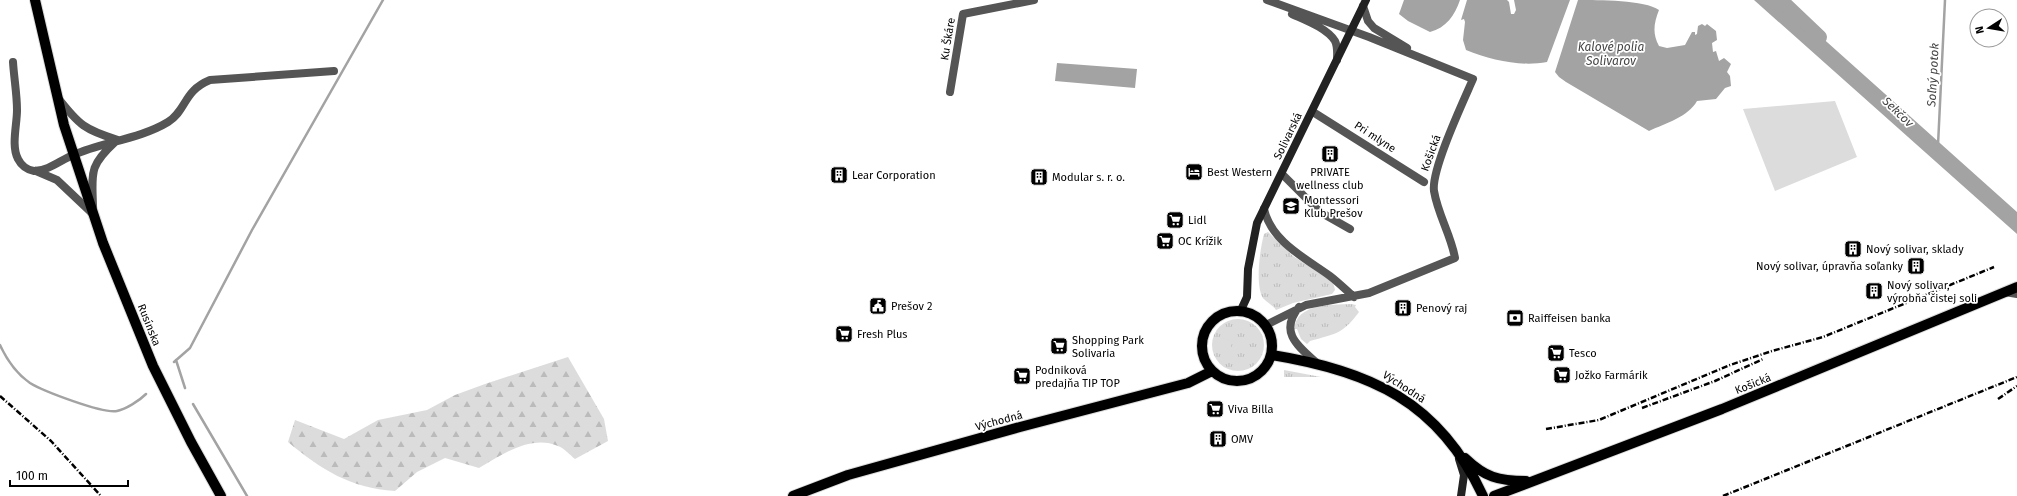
<svg xmlns="http://www.w3.org/2000/svg" width="2017" height="496" viewBox="0 0 2017 496" font-family="'Fira Sans',sans-serif">
<style>
.grass{fill:url(#grass-tufts)}
.forest{fill:url(#forest-firs)}
.garden{fill:#dcdcdc}
.water{fill:#a3a3a3}
.lines{fill:none;stroke-linecap:round;stroke-linejoin:round}
.stream{stroke:#a3a3a3;stroke-width:2.5}
.river{stroke:#a3a3a3;stroke-width:14}
.primary-casing{stroke:#dbdbdb;stroke-width:12}
.street{stroke:#555;stroke-width:8}
.secondary{stroke:#222;stroke-width:8}
.primary{stroke:#000;stroke-width:10}
.rail{stroke:#000;stroke-width:2.5;stroke-dasharray:6 2 1 2;stroke-linecap:butt}
.labels{text-anchor:middle;dominant-baseline:central;stroke-width:3.5;stroke-linejoin:round;paint-order:stroke}
.street-label{font-size:11px;fill:#000;stroke:#fff}
.poi-label{font-size:11px;fill:#000;stroke:#fff;text-anchor:start}
.water-label{font-size:12px;font-style:italic;fill:#444;stroke:#fff}
</style>
<defs>
<pattern id="grass-tufts" width="24" height="20" patternUnits="userSpaceOnUse"><rect width="24" height="20" fill="#dcdcdc"/><path d="M3 7l-1-3M5 7V3M7 7l1-3M15 17l-1-3M17 17v-4M19 17l1-3" fill="none" stroke="#bbb"/></pattern>
<pattern id="forest-firs" width="22" height="20" patternUnits="userSpaceOnUse"><rect width="22" height="20" fill="#dcdcdc"/><path d="M5 1l3.5 6h-7zM16 11l3.5 6h-7z" fill="#bbb"/></pattern>
</defs>
<rect width="100%" height="100%" fill="#fff"/>
<path class="grass" d="M1268,232L1293,256L1333,282L1335,290L1332,294L1293,303L1276,310C1272,304 1262,300 1261,294C1256,279 1260,249 1264,234Z
M1351,304L1356,305L1355,307L1359,312C1343,334 1335,334 1310,341L1307,344L1301,339L1297,329H1294C1297,303 1331,305 1351,304Z
M1212 345a26 26 0 1 1 52 0a26 26 0 1 1-52 0Z
M1284,370L1321,377H1284Z"/>
<path class="forest" d="M568,357L604,419L608,441L575,459C570,455 564,448 558,446C531,434 501,455 479,468L445,458L417,472L395,491C350,488 322,470 288,442L295,420L344,439L378,420L427,410L455,395L485,384Z"/>
<path class="garden" d="M1835,101L1857,157L1775,191L1743,109Z
M1223,338L1232,342L1231,347L1226,354L1219,349V342Z"/>
<path class="water" d="M1404,0H1460C1455,15 1446,28 1430,32L1408,21L1399,14Z
M1467,0H1507L1509,2L1511,14H1514L1516,10L1514,0H1570L1547,62C1520,67 1491,60 1466,50L1463,40L1465,22L1464,19L1461,20Z
M1578,0C1599,0 1645,0 1659,10C1654,23 1652,33 1659,46L1667,48L1685,45L1692,32H1695V35L1697,34L1698,26L1702,24L1705,26L1707,24L1716,31L1717,40L1712,43L1713,52L1716,51L1719,61L1724,58L1731,64L1727,72L1730,76L1731,86L1725,88L1716,99L1697,101C1688,117 1666,123 1649,131L1566,82L1559,77L1555,72Z
M1754,0H1780L2017,212V234Z
M1057,63L1137,69L1135,88L1055,81Z"/>
<g class="lines">
<path class="stream" d="M1938,145L1945,0
M0,345C7,360 17,374 30,383C43,391 103,414 117,411C126,409 139,401 146,394
M176,360L185,388
M174,362L190,348L252,230L383,0
M193,404L247,496"/>
<path class="river" d="M1781,0L1820,37"/>
<defs>
<path id="primary" d="M35,0L64,125L103,243L153,366L191,442L221,496
M1202 346a35 35 0 1 1 70 0a35 35 0 1 1-70 0Z
M1272,355C1370,371 1439,401 1483,496
M1465,458C1485,477 1498,481 1526,481
M793,496L848,475L1020,427L1188,383L1212,371
M1494,496L1722,409L2017,287"/>
</defs>
<use href="#primary" class="primary-casing"/>
<path class="street" d="M1363,6L1368,21L1374,28L1407,48
M1292,14C1305,20 1327,28 1335,41C1338,47 1337,53 1337,60
M13,62C14,78 17,94 17,110C17,125 11,146 18,159C21,165 27,170 34,171C48,171 61,160 73,155C103,142 140,139 168,122C187,110 183,91 210,80L334,71
M950,92L963,14L1034,0
M58,98C79,125 85,130 118,140
M1313,112L1424,182
M36,171L57,180L93,214
M1282,174L1320,212L1350,229
M93,206C92,172 89,166 115,142
M1264,209C1271,241 1305,258 1330,276C1338,282 1346,290 1354,297
M2005,292L2017,294
M1299,307C1278,333 1299,347 1318,364
M1266,325L1306,305L1369,293L1455,258C1451,235 1438,215 1434,191C1431,170 1463,102 1473,79L1369,37L1267,0"/>
<path class="secondary" d="M1241,310L1247,297L1248,269L1257,223L1366,0
M1459,459L1464,475L1461,496"/>
<use href="#primary" class="primary"/>
<path class="rail" d="M0,396L51,441L101,496
M1998,399L2017,386
M1642,408L1715,381L1763,359
M1546,429L1599,420L1730,365L1772,351L1823,337L1994,267
M1723,496L2017,377"/>
</g>
<defs>
<symbol id="building-square" viewBox="-11 -11 22 22"><rect x="-9" y="-9" width="18" height="18" rx="4" fill="#000" stroke="#fff"/><path d="M-4-6H4V6H1V3H-1V6H-4ZM-2.5-4.3h1.7v1.8h-1.7ZM.8-4.3h1.7v1.8H.8ZM-2.5-1h1.7V.8h-1.7ZM.8-1h1.7V.8H.8Z" fill="#fff"/></symbol>
<symbol id="hotel-square" viewBox="-11 -11 22 22"><rect x="-9" y="-9" width="18" height="18" rx="4" fill="#000" stroke="#fff"/><path d="M-6-4.5h1.5V1H6V5H4.5V3h-9V5H-6ZM-4 0a1.8 1.8 0 1 1 3.6 0ZM.5 0V-2.5h3Q6-2.5 6 0Z" fill="#fff"/></symbol>
<symbol id="school-square" viewBox="-11 -11 22 22"><rect x="-9" y="-9" width="18" height="18" rx="4" fill="#000" stroke="#fff"/><path d="M0-5L7-2L0 1L-7-2ZM-4 1L0 2.5L4 1V4Q0 6-4 4Z" fill="#fff"/></symbol>
<symbol id="supermarket-square" viewBox="-11 -11 22 22"><rect x="-9" y="-9" width="18" height="18" rx="4" fill="#000" stroke="#fff"/><path d="M-6-5.5h2.5l.6 2H6L4.5 2H-2.5L-4.4-4H-6ZM-1.5 3.2a1.3 1.3 0 1 0 .1 0ZM3 3.2a1.3 1.3 0 1 0 .1 0Z" fill="#fff"/></symbol>
<symbol id="civic-square" viewBox="-11 -11 22 22"><rect x="-9" y="-9" width="18" height="18" rx="4" fill="#000" stroke="#fff"/><path d="M-.6-6.5H3V-4.5H.6V-3L4-1V1h2V6H-6V1h2V-1L-.6-3ZM-1.2 2.5V6h2.4V2.5Z" fill="#fff"/></symbol>
<symbol id="bank-square" viewBox="-11 -11 22 22"><rect x="-9" y="-9" width="18" height="18" rx="4" fill="#000" stroke="#fff"/><path d="M-6-4H6V4H-6ZM0-2.3a2.3 2.3 0 1 0 0 4.6a2.3 2.3 0 1 0 0-4.6Z" fill="#fff"/></symbol>
</defs>
<g fill-rule="evenodd">
<use href="#building-square" x="1320" y="144" width="20" height="20"/>
<use href="#hotel-square" x="1184" y="162" width="20" height="20"/>
<use href="#building-square" x="829" y="165" width="20" height="20"/>
<use href="#building-square" x="1029" y="167" width="20" height="20"/>
<use href="#school-square" x="1281" y="196" width="20" height="20"/>
<use href="#supermarket-square" x="1165" y="210" width="20" height="20"/>
<use href="#supermarket-square" x="1155" y="231" width="20" height="20"/>
<use href="#building-square" x="1843" y="239" width="20" height="20"/>
<use href="#building-square" x="1906" y="256" width="20" height="20"/>
<use href="#building-square" x="1864" y="281" width="20" height="20"/>
<use href="#civic-square" x="868" y="296" width="20" height="20"/>
<use href="#building-square" x="1393" y="298" width="20" height="20"/>
<use href="#bank-square" x="1505" y="308" width="20" height="20"/>
<use href="#supermarket-square" x="834" y="324" width="20" height="20"/>
<use href="#supermarket-square" x="1049" y="336" width="20" height="20"/>
<use href="#supermarket-square" x="1546" y="343" width="20" height="20"/>
<use href="#supermarket-square" x="1552" y="365" width="20" height="20"/>
<use href="#supermarket-square" x="1012" y="366" width="20" height="20"/>
<use href="#supermarket-square" x="1205" y="399" width="20" height="20"/>
<use href="#building-square" x="1208" y="429" width="20" height="20"/>
</g>
<g class="labels">
<g class="street-label">
<text transform="translate(948 39) rotate(-81)">Ku Škáre</text>
<text transform="translate(1288 136) rotate(-64)">Solivarská</text>
<text transform="translate(1375 137) rotate(33)">Pri mlyne</text>
<text transform="translate(1431 153) rotate(-70)">Košická</text>
<text transform="translate(149 325) rotate(68)">Rusínska</text>
<text transform="translate(1753 384) rotate(-22)">Košická</text>
<text transform="translate(1404 387) rotate(33)">Východná</text>
<text transform="translate(999 421) rotate(-15)">Východná</text>
</g>
<g class="poi-label">
<text x="1207" y="172">Best Western</text>
<text x="1330" y="172" text-anchor="middle">PRIVATE<tspan x="1330" dy="13">wellness club</tspan></text>
<text x="852" y="175">Lear Corporation</text>
<text x="1052" y="177">Modular s. r. o.</text>
<text x="1304" y="200">Montessori<tspan x="1304" dy="13">Klub Prešov</tspan></text>
<text x="1188" y="220">Lidl</text>
<text x="1178" y="241">OC Krížik</text>
<text x="1866" y="249">Nový solivar, sklady</text>
<text x="1903" y="266" text-anchor="end">Nový solivar, úpravňa soľanky</text>
<text x="1887" y="285">Nový solivar,<tspan x="1887" dy="13">výrobňa čistej soli</tspan></text>
<text x="891" y="306">Prešov 2</text>
<text x="1416" y="308">Penový raj</text>
<text x="1528" y="318">Raiffeisen banka</text>
<text x="857" y="334">Fresh Plus</text>
<text x="1072" y="340">Shopping Park<tspan x="1072" dy="13">Solivaria</tspan></text>
<text x="1569" y="353">Tesco</text>
<text x="1035" y="370">Podniková<tspan x="1035" dy="13">predajňa TIP TOP</tspan></text>
<text x="1575" y="375">Jožko Farmárik</text>
<text x="1228" y="409">Viva Billa</text>
<text x="1231" y="439">OMV</text>
</g>
<g class="water-label">
<text x="1611" y="47">Kalové polia<tspan x="1611" dy="14">Solivarov</tspan></text>
<text transform="translate(1933 75) rotate(-87)">Soľný potok</text>
<text transform="translate(1898 112) rotate(44)">Sekčov</text>
</g>
</g>
<g transform="translate(1989 28) rotate(258)"><circle r="19" fill="#ffffff" stroke="#999999"/>
<path d="M0-3L7 15L0 10L-7 15Z" fill="#000000"/>
<text y="-6" font-size="11" font-weight="bold" text-anchor="middle" fill="#000000">N</text>
</g>
<path d="M10 480v6h118v-6" fill="none" stroke="#000000" stroke-width="2"/>
<text x="16" y="480" font-size="12" fill="#000000" stroke="#ffffff" stroke-width="3" paint-order="stroke">100 m</text>
</svg>
